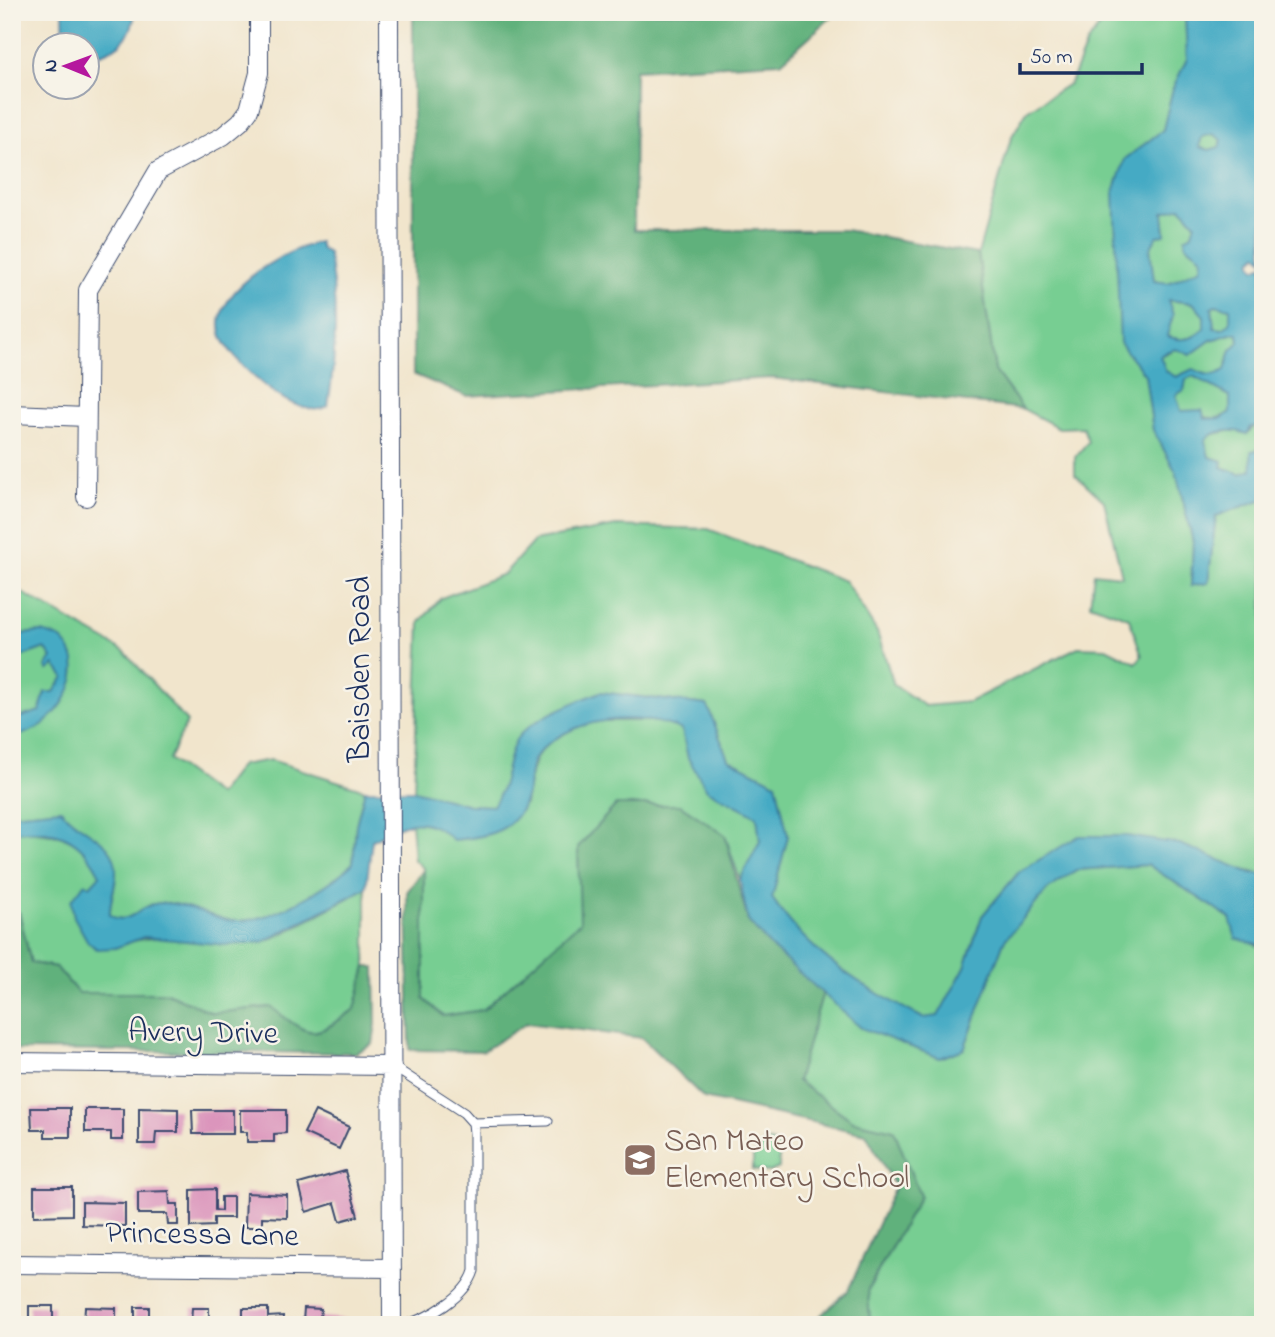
<svg xmlns="http://www.w3.org/2000/svg" width="1275" height="1337" viewBox="0 0 1275 1337" font-family="'Indie Flower',sans-serif">
<style>
.green{fill:#77ce92;stroke:#497e78;stroke-width:2}
.forest{fill:#61b17c;stroke:#3e706d;stroke-width:2}
.water{fill:#44aac4;stroke:#306c91;stroke-width:2;fill-rule:evenodd}
.building{fill:#db95bc}
.lines{fill:none;stroke-linecap:round;stroke-linejoin:round}
.service-casing{stroke:#3b4a6e;stroke-width:11}
.minor-casing{stroke:#3b4a6e;stroke-width:20}
.service{stroke:#fff;stroke-width:9}
.minor{stroke:#fff;stroke-width:18}
.labels{text-anchor:middle;dominant-baseline:central;stroke-width:5;stroke-linejoin:round;paint-order:stroke}
.street-label{font-size:32px;fill:#1b2f5e;stroke:#f7f3e8}
.education-label{font-size:32px;fill:#785e54;stroke:#f7f3e8;text-anchor:start}
</style>
<rect width="100%" height="100%" fill="#f7f3e8"/>
<filter id="ink" filterUnits="userSpaceOnUse"><feTurbulence type="fractalNoise" baseFrequency=".0143" numOctaves="2"/><feDisplacementMap in="SourceGraphic" scale="14" xChannelSelector="R" yChannelSelector="G"/><feConvolveMatrix kernelMatrix="1 2 1 2 8 2 1 2 1" color-interpolation-filters="sRGB"/></filter>
<filter id="wash" filterUnits="userSpaceOnUse"><feTurbulence type="fractalNoise" baseFrequency=".00686" numOctaves="4" result="noise"/><feDisplacementMap in="SourceGraphic" scale="28" xChannelSelector="R" yChannelSelector="G"/><feGaussianBlur stdDeviation="1.57" result="paint"/><feColorMatrix in="noise" values="0 0 0 0 0 0 0 0 0 0 0 0 0 0 0 0 0 1.4 0 .05"/><feComposite in="paint" operator="in"/></filter>
<g filter="url(#wash)">
<rect width="100%" height="100%" fill="#f1e5cc"/>
<path class="green" d="M1111,12H1185L1187,59L1173,88L1163,130L1125,159L1120,343L1145,375L1153,430L1176,472L1193,542L1191,585L1208,583L1216,516L1263,499V874L1079,837L1019,872L982,916L965,967L938,1017L923,1018C863,988 809,954 772,898L788,836L776,783L728,759L707,705L600,692L517,739L502,793L493,806L469,805L414,790L420,622L441,598L504,574L534,541L616,526L708,529L845,581L877,632L894,685L925,706L969,702L1078,647L1106,648L1136,663L1142,656L1129,618L1090,604L1094,573L1122,576L1104,501L1075,474V457L1088,442L1083,427L1059,428L1023,409L995,371L978,254L1011,138L1027,111L1070,83L1087,43Z
M1213,134L1222,140L1220,147L1209,150L1199,147L1202,136Z
M1181,207L1195,223L1192,234L1185,238L1186,245L1202,257L1201,269L1168,283L1154,281L1150,249L1157,236L1165,235L1163,211Z
M1167,300L1193,303L1204,316V329C1193,340 1181,342 1166,336L1173,315Z
M1216,305L1230,308V324L1224,329L1214,328L1212,308Z
M1238,332L1239,342L1231,350L1225,370C1213,378 1205,375 1193,369L1176,377L1166,371L1160,356L1177,348L1190,355L1211,340Z
M1193,376L1230,396V412C1213,425 1200,413 1181,411L1176,395L1184,390L1186,379Z
M1258,423L1263,424V440L1258,450L1251,452L1252,470L1240,474L1222,467L1223,461L1209,457L1205,440L1210,435L1238,429L1247,434Z
M12,587L125,652L187,722L169,759L218,795L241,765L271,760L365,790L356,825L353,863C327,889 260,930 223,919C203,914 176,899 154,904C139,907 127,927 110,915C109,900 117,887 116,872C116,839 77,831 60,809L12,814V739C53,720 75,704 73,656L42,632L12,635Z
M45,648L64,677L54,692H45L40,711L12,720V660Z
M589,721H663L682,729L688,758L757,816L760,841L740,880L725,835L680,805H616L578,847L581,922L483,1010L443,1016L424,999V869L414,860L411,821L438,826L525,804C535,745 537,748 589,721Z
M26,831C66,835 81,837 101,875L90,886L115,948C158,925 212,949 260,942C280,939 344,899 366,888V967L355,1009C311,1039 313,1039 270,1007L213,1013L167,993H78L56,967L31,963L19,912H12V832Z
M1148,865L1230,918L1257,946L1263,945V1325H870L868,1290L920,1196L894,1130L853,1121L797,1081L823,992L861,1028L940,1058L964,1049L1004,941L1047,890L1076,870Z
M766,1141L779,1145V1168L770,1172L753,1170V1156Z"/>
<path class="forest" d="M413,12H837L781,62L635,70L634,230H845L978,254L995,371L1023,409L772,378L466,396L413,374Z
M616,805H680L725,835L748,921L772,948L823,992L797,1081L853,1121L894,1130L920,1196L868,1289L870,1325H810L848,1291L895,1186L866,1134L704,1098L642,1038L527,1023L483,1051L410,1050L407,892L424,869V999L443,1016L483,1010L580,922L578,847Z
M12,912H19L31,963L56,967L78,993H167L213,1013L271,1007C313,1039 311,1040 355,1009L366,967H375L376,1024L373,1044L356,1053L12,1050Z"/>
<path class="water" d="M63,12H135C132,42 114,51 88,58V46L64,45Z
M1185,12H1263V260L1258,254L1251,261L1255,269L1263,265V424L1251,427L1247,434C1235,429 1215,429 1205,440L1209,457L1223,461L1222,467L1240,474L1252,470L1251,451L1258,450L1263,440V499L1216,516L1208,583L1191,586L1193,542L1176,472L1153,430L1145,375L1120,343L1114,192L1125,159L1163,130L1173,88L1187,59ZM1213,134L1222,140L1220,147L1209,150L1199,147L1202,137ZM1181,207L1195,223L1192,234L1185,238L1186,245L1202,257L1201,268L1169,283L1154,281L1150,249L1157,236L1165,235L1163,212ZM1168,300L1193,303L1204,316V329C1193,340 1181,342 1167,336L1173,315ZM1216,305L1230,308V323L1223,329L1214,328L1212,308ZM1233,333H1238L1239,342L1231,350L1225,370C1213,378 1205,375 1193,369L1176,377L1166,371L1160,356C1172,347 1177,348 1190,355L1211,340ZM1193,376L1230,396V412L1222,418L1205,419L1202,410L1181,411L1176,395L1184,390L1186,379Z
M319,242L321,249L328,253C339,303 336,356 328,406C299,424 236,366 223,339C203,295 286,249 319,242Z
M42,632C48,634 58,636 62,640C90,666 66,706 42,725C34,731 22,734 12,739V720L40,711L45,692H54L64,677L55,665L48,670L46,667L52,658L45,648L12,660V635Z
M600,692L707,705L728,759L776,783L788,836L772,898C809,954 863,988 923,1018L938,1016L965,967L982,916L1019,872L1079,836H1127L1180,844L1251,873L1263,874V945L1236,939L1230,918L1148,865L1076,870L1047,890L1004,941L964,1049L940,1058L861,1028L772,948L748,921L740,880L760,841L757,816L707,790L688,758L682,730C639,710 565,717 535,757C529,765 529,779 528,788C521,831 489,837 453,840C422,811 406,823 372,840L366,888L263,942L227,945L144,937L115,948L97,949L88,942L74,917L71,901L85,883L90,886L100,875C80,835 56,828 12,832V814L61,809C77,832 118,838 116,872C116,887 109,900 110,915C127,927 139,907 154,904C176,899 202,914 223,919C260,930 327,889 353,863L356,825L365,790H414L469,805L493,806C507,786 505,761 516,740C529,719 578,701 600,692Z"/>
<g id="blocks">
<path class="building" d="M12,1103H19L20,1126L12,1127Z
M31,1108H70V1137H45V1130H32Z
M139,1108L178,1109V1132H156L155,1144H139Z
M85,1109H123V1140H111V1132H85Z
M192,1110H233V1134H193Z
M240,1110H286V1133L274,1134V1142H247V1132H240Z
M315,1111L349,1127L339,1149L304,1133Z
M345,1171L358,1216L340,1221L335,1203L306,1212L299,1184Z
M34,1187H72V1215L34,1216Z
M215,1189V1210L221,1211V1197H233V1218H214V1226L191,1227V1190Z
M169,1191L170,1204H178V1225H168L167,1214H138V1192Z
M12,1193H17L16,1224H12Z
M246,1193L287,1195V1218L262,1217V1227H245Z
M82,1202L125,1203V1226L82,1225Z
M29,1306H53V1325H29Z
M85,1307L116,1308V1325H84Z
M135,1307H149V1319L174,1318V1325H135Z
M192,1308H209V1317L233,1318V1325H191Z
M243,1308H268V1317L283,1316V1325H243Z
M304,1308L321,1309L320,1317L347,1319V1325H308L309,1322H303Z"/>
</g>
</g>
<g filter="url(#ink)">
<use href="#blocks" fill-opacity="0" stroke="#3b4a6e" stroke-width="2"/>
<g class="lines">
<defs>
<path id="service" d="M392,1066L464,1113L473,1123L474,1133V1271C466,1297 429,1318 404,1325
M473,1123L548,1121"/>
<path id="minor" d="M389,12L392,1325
M12,414L86,417
M86,497L88,290L158,171L223,136L240,122L249,110L259,73V12
M12,1062L392,1066
M12,1264L392,1268"/>
</defs>
<use href="#service" class="service-casing"/>
<use href="#minor" class="minor-casing"/>
<use href="#service" class="service"/>
<use href="#minor" class="minor"/>
</g>
</g>
<defs>
<symbol id="school-square" viewBox="-11 -11 22 22"><rect x="-9" y="-9" width="18" height="18" rx="4" fill="#8d6e63" stroke="#f7f3e8"/><path d="M0-5L7-2L0 1L-7-2ZM-4 1L0 2.5L4 1V4Q0 6-4 4Z" fill="#fff"/></symbol>
</defs>
<g fill-rule="evenodd">
<use href="#school-square" x="621" y="1141" width="38" height="38"/>
</g>
<g class="labels">
<g class="street-label">
<text transform="translate(361 669) rotate(-90)">Baisden Road</text>
<text transform="translate(203 1034) rotate(1)">Avery Drive</text>
<text transform="translate(202 1236) rotate(1)">Princessa Lane</text>
</g>
<g class="education-label">
<text x="664" y="1142">San Mateo<tspan x="664" dy="37">Elementary School</tspan></text>
</g>
</g>
<rect width="1275" height="1337" fill="none" stroke="#f7f3e8" stroke-width="42"/>
<g transform="translate(66 66) rotate(271)"><circle r="33" fill="#f7f3e8" stroke="#9fa5b1" stroke-width="2"/>
<path d="M0-5L12 26L0 18L-12 26Z" fill="#b5179e"/>
<text y="-10" font-size="19" font-weight="bold" text-anchor="middle" fill="#1b2f5e">N</text>
</g>
<path d="M1020 63v10h122v-10" fill="none" stroke="#1b2f5e" stroke-width="3.5"/>
<text x="1030" y="63" font-size="21" fill="#1b2f5e" stroke="#f7f3e8" stroke-width="5" paint-order="stroke">50 m</text>
</svg>
